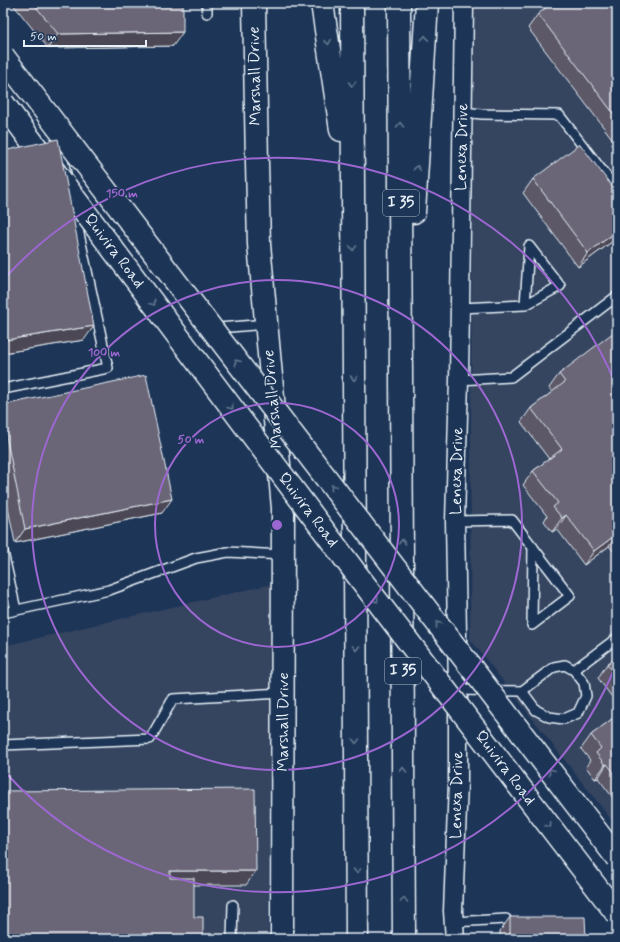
<svg xmlns="http://www.w3.org/2000/svg" width="620" height="942" viewBox="0 0 620 942" font-family="Mynerve,sans-serif">
<style>
.built{fill:#344461}
.lines{fill:none;stroke-linecap:round;stroke-linejoin:round}
.service-casing{stroke:#e8f1f8;stroke-width:12}
.minor-casing{stroke:#e8f1f8;stroke-width:21}
.tertiary-casing{stroke:#e8f1f8;stroke-width:25}
.motorway-casing{stroke:#e8f1f8;stroke-width:25}
.service{stroke:#1d3557;stroke-width:9}
.minor{stroke:#1d3557;stroke-width:18}
.tertiary{stroke:#1d3557;stroke-width:22}
.motorway{stroke:#1d3557;stroke-width:22}
.primary-bridge-casing{stroke:#e8f1f8;stroke-width:25;stroke-linecap:butt}
.primary-bridge{stroke:#1d3557;stroke-width:22}
.wall{fill:#5c5867;stroke:#e8f1f8}
.shaded-wall{fill:#4b4754;stroke:#e8f1f8}
.building{fill:#6b6678;stroke:#e8f1f8}
.oneway{stroke:#64778f}
.ring{fill:none;stroke:#9c67d0;stroke-width:2}
.labels{text-anchor:middle;dominant-baseline:central;stroke-width:3.5;stroke-linejoin:round;paint-order:stroke}
.shield{fill:#1d3557;stroke:#abb9c8;stroke-width:1}
.shield-label{font-size:15px;font-weight:bold;fill:#e8f1f8}
.street-label{font-size:16px;fill:#e8f1f8;stroke:#1d3557}
.centre{fill:#9c67d0;stroke:#1d3557;stroke-width:2}
.ring-label{font-size:12px;text-anchor:middle;font-weight:bold;fill:#9c67d0;stroke:#1d3557;stroke-width:3.5;stroke-linejoin:round;paint-order:stroke}
</style>
<rect width="100%" height="100%" fill="#1d3557"/>
<filter id="ink" filterUnits="userSpaceOnUse"><feTurbulence type="fractalNoise" baseFrequency=".025" numOctaves="2"/><feDisplacementMap in="SourceGraphic" scale="8" xChannelSelector="R" yChannelSelector="G"/><feConvolveMatrix kernelMatrix="1 2 1 2 8 2 1 2 1" color-interpolation-filters="sRGB"/></filter>
<g filter="url(#ink)">
<path class="built" d="M473,3H617V827L470,639Z
M272,584L268,939H3V646Z"/>
<g class="lines">
<defs>
<path id="service" d="M207,3V13
M462,112L482,114L559,115L617,190
M56,142H59L67,178
M460,308L525,305L529,246L560,286L525,305
M218,328L266,324
M459,380L511,377L617,296
M3,389L108,368L73,206
M455,521L512,520L570,596L532,625L533,547
M3,552L16,610
M3,613L109,590L196,558L228,552L283,555
M574,670L617,638
M458,690L522,691L554,667L565,665L574,670L584,683L586,696L578,713L564,719L549,717L536,710L522,691
M3,745L150,739L173,699L283,693
M454,922L506,919
M232,939L233,905"/>
<path id="minor" d="M455,939L453,911L458,783V690L455,521L459,380L464,3"/>
<path id="tertiary" d="M254,3L257,163L259,244L283,508L282,939"/>
<path id="motorway" d="M322,3L341,130
M352,3L357,939
M399,3L404,939
M414,212L427,3"/>
</defs>
<use href="#service" class="service-casing"/>
<use href="#minor" class="minor-casing"/>
<use href="#tertiary" class="tertiary-casing"/>
<use href="#motorway" class="motorway-casing"/>
<use href="#service" class="service"/>
<use href="#minor" class="minor"/>
<use href="#tertiary" class="tertiary"/>
<use href="#motorway" class="motorway"/>
<defs>
<path id="primary-bridge" d="M3,56L617,858
M3,103L355,572L617,914"/>
</defs>
<use href="#primary-bridge" class="primary-bridge-casing"/>
<use href="#primary-bridge" class="primary-bridge"/>
</g>
<path class="wall" d="M12,3H183L173,46L48,48Z
M617,7V145L528,28L538,14Z
M3,151L84,340L3,353Z
M533,179L617,238L578,267L523,193Z
M617,337V553L616,554L609,546L584,565L557,529L552,532L544,521L547,516L523,485L533,471L549,459L521,422L531,408L552,392L549,388L559,374Z
M3,405L162,513L15,543L3,483Z
M617,657V704L598,678L607,664Z
M617,715V803L598,778L595,779L586,767L590,760L581,749L591,735Z
M510,917L586,939H500V931Z"/>
<path class="shaded-wall" d="M183,32L173,46L48,48L58,34Z
M617,231V238L578,267L588,253Z
M94,326L84,340L3,353V344L6,340Z
M172,499L162,513L15,543L25,529Z
M566,515L557,529L552,532L562,518Z
M617,534V535L609,546L584,565L594,551Z
M607,764L598,778L595,779L605,765Z
M170,871H256L246,885H160Z"/>
<path class="building" d="M33,3H183V32L58,34Z
M552,3H614L617,7V118L538,14Z
M58,139L94,326L6,340L3,327V151Z
M580,144L617,193V231L588,253L533,179Z
M614,332L617,337V534L594,551L566,515L562,518L553,507L558,503L533,471L562,449L531,408L565,382L559,374Z
M146,375L172,499L25,529L3,421V405Z
M617,657V677L607,664Z
M617,715V776L607,764L605,765L596,753L601,748L591,735Z
M255,789L256,871H170V878H194V917H203V939H3V791Z
M510,917H585L586,939H510Z"/>
<defs><path id="oneway-chevron" d="M-2-3.5L2.5 0L-2 3.5" fill="none" stroke-width="1.6" stroke-linecap="round" stroke-linejoin="round"/></defs>
<g class="oneway">
<use href="#oneway-chevron" transform="translate(425 38) rotate(-86)"/>
<use href="#oneway-chevron" transform="translate(328 42) rotate(82)"/>
<use href="#oneway-chevron" transform="translate(352 84) rotate(90)"/>
<use href="#oneway-chevron" transform="translate(400 125) rotate(-90)"/>
<use href="#oneway-chevron" transform="translate(417 168) rotate(-86)"/>
<use href="#oneway-chevron" transform="translate(353 248) rotate(90)"/>
<use href="#oneway-chevron" transform="translate(153 303) rotate(53)"/>
<use href="#oneway-chevron" transform="translate(237 362) rotate(-127)"/>
<use href="#oneway-chevron" transform="translate(354 378) rotate(90)"/>
<use href="#oneway-chevron" transform="translate(231 407) rotate(53)"/>
<use href="#oneway-chevron" transform="translate(333 487) rotate(-127)"/>
<use href="#oneway-chevron" transform="translate(402 542) rotate(-90)"/>
<use href="#oneway-chevron" transform="translate(376 600) rotate(53)"/>
<use href="#oneway-chevron" transform="translate(438 624) rotate(-127)"/>
<use href="#oneway-chevron" transform="translate(356 648) rotate(90)"/>
<use href="#oneway-chevron" transform="translate(356 741) rotate(90)"/>
<use href="#oneway-chevron" transform="translate(403 770) rotate(-90)"/>
<use href="#oneway-chevron" transform="translate(551 771) rotate(-127)"/>
<use href="#oneway-chevron" transform="translate(549 825) rotate(53)"/>
<use href="#oneway-chevron" transform="translate(357 871) rotate(90)"/>
<use href="#oneway-chevron" transform="translate(404 900) rotate(-90)"/>
</g>
</g>
<g class="ring">
<circle cx="277" cy="525" r="122"/>
<circle cx="277" cy="525" r="245"/>
<path d="M616 665A367 367 0 0 1 4 771M4 279A367 367 0 0 1 616 385"/>
</g>
<g class="labels">
<g class="shield">
<rect x="383" y="190" width="36" height="26" rx="3"/>
<rect x="385" y="658" width="36" height="26" rx="3"/>
</g>
<g class="shield-label">
<text x="401" y="203">I 35</text>
<text x="403" y="671">I 35</text>
</g>
<g class="street-label">
<text transform="translate(255 76) rotate(-91)">Marshall Drive</text>
<text transform="translate(462 147) rotate(-89)">Lenexa Drive</text>
<text transform="translate(114 251) rotate(53)">Quivira Road</text>
<text transform="translate(273 399) rotate(-95)">Marshall Drive</text>
<text transform="translate(457 471) rotate(-89)">Lenexa Drive</text>
<text transform="translate(308 510) rotate(53)">Quivira Road</text>
<text transform="translate(283 722) rotate(-90)">Marshall Drive</text>
<text transform="translate(505 768) rotate(53)">Quivira Road</text>
<text transform="translate(457 795) rotate(-89)">Lenexa Drive</text>
</g>
</g>
<circle cx="277" cy="525" r="6" class="centre"/>
<g class="ring-label">
<text x="122" y="197">150 m</text>
<text x="104" y="356">100 m</text>
<text x="191" y="443">50 m</text>
</g>
<rect width="620" height="942" fill="none" stroke="#1d3557" stroke-width="16"/>
<rect x="8" y="8" width="604" height="926" fill="none" stroke="#e8f1f8" stroke-width="1.5" filter="url(#ink)"/>
<path d="M24 40v6h122v-6" fill="none" stroke="#e8f1f8" stroke-width="2"/>
<text x="30" y="40" font-size="12" fill="#e8f1f8" stroke="#1d3557" stroke-width="3" paint-order="stroke">50 m</text>
</svg>
